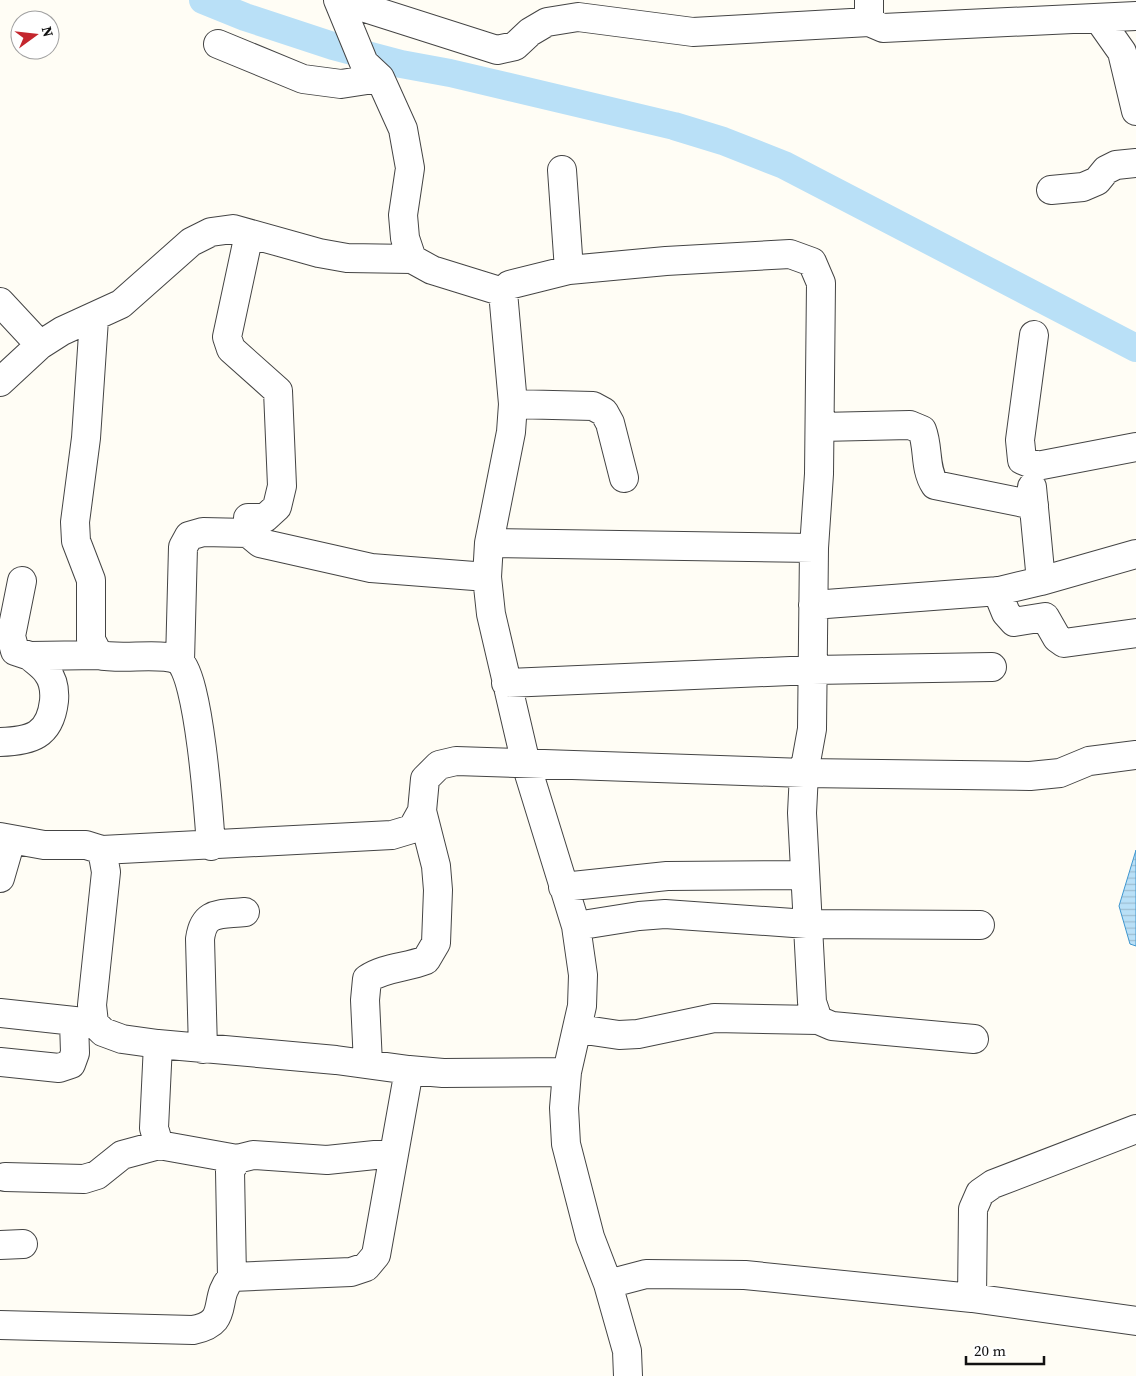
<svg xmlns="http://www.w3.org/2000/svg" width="1136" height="1376" viewBox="0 0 1136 1376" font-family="'Source Serif 4',serif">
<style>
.water{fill:url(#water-rules);stroke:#3f96cf}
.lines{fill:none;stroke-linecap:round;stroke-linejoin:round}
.canal{stroke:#b9e0f7;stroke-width:28}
.street-casing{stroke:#444;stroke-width:30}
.street{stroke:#fff;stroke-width:28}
</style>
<defs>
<pattern id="water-rules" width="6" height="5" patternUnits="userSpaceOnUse" patternTransform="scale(1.25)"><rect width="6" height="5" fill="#b9e0f7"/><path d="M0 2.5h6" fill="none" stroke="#9ebfd3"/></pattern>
</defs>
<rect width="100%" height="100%" fill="#fffdf5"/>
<path class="water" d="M1136,850V946L1130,944L1119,906Z"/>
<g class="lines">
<path class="canal" d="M203,0L245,17L333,46L401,64L450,73L674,126L723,141L784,165L1136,348"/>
<defs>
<path id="street" d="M338,0L364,63L380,78L403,129L410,168L403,215L405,238L412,259L432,270L503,292
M340,0L497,50L515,46L530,32L547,22L578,17L693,32L869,22V0
M1098,18L1122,52L1136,111
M869,22L883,28L1136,16
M218,44L303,79L341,84L380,78
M562,170L569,270
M1051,190L1083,187L1097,181L1106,170L1116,165L1136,163
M249,234L227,337L231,349L278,391L282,486L277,507L265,518H248V533L260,543L371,568L487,577
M0,302L40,345
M94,319L86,438L75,522L76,541L91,580V640L99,655C121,660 162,652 178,660C199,672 209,817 211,846
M1034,335L1020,440L1022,460L1037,466L1136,447
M0,382L40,345L62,331L121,304L191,242L211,232L233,229L319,253L347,258L412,259
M513,404L593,406L604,412L610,423L624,478
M820,427L910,425L922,430C929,448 924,468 935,485L1034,505
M1032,487L1041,581L1136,554
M489,543L814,548
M22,581L11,636L15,651L30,656L99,655
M997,591L1006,613L1014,622L1045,617L1057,638L1064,643L1136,633
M813,605L999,591L1041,581
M180,661L183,547L189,536L203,532L248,533
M506,683L813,670L992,667
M0,742C31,741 50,736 54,701C55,690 54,681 47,672C43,666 35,661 30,656
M0,837L44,845H86L102,850L106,872L92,1005L94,1023L103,1032L122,1039L158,1044L336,1060L409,1070L443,1073L567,1072
M102,850L392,835L412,829L422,811L425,779L439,765L456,761L804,773L1030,776L1060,773L1089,761L1136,755
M0,878L11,840
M563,887L667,876L805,875
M576,926L639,916L665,914L807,924L980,925
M0,1013L93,1023
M578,1029L619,1035L638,1034L714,1018L818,1020
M158,1044L154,1128L159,1145L237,1159
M203,1049L200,939C204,910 220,915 245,912
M0,1062L59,1068L71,1064L75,1053L74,1021
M368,1064L365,1000L367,979C385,967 406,968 426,960L436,943L438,890L436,866L422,811
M5,1177L84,1179L97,1175L122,1155L159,1145
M0,1245L23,1244
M232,1277L230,1171L237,1159L253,1155L327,1160L394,1153
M608,1284L646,1274L745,1275L972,1298L1136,1321
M972,1298L973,1209L980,1193L993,1184L1136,1129
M0,1325L193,1330C232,1322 211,1300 232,1277L351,1272L366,1267L376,1255L409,1070
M628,1376L627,1351L608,1284L590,1237L566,1144L564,1108L567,1072L582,1006L583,975L576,926L526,764L491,614L487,577L489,543L511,432L513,404L503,292L509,285L569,270L666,261L790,254L812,262L821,283L819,474L814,548L812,729L804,773L802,813L812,1002L818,1020L832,1026L974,1039"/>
</defs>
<use href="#street" class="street-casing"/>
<use href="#street" class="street"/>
</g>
<g transform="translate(35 35) rotate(75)"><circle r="24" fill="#ffffff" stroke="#a0a0a0"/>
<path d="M0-4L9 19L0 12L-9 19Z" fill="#c4262e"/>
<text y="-8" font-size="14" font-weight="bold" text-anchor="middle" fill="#111111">N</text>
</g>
<path d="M966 1356v8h78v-8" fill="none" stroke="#111111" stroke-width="2.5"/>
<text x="974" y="1356" font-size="15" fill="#111111" stroke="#ffffff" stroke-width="4" paint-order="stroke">20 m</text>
</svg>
